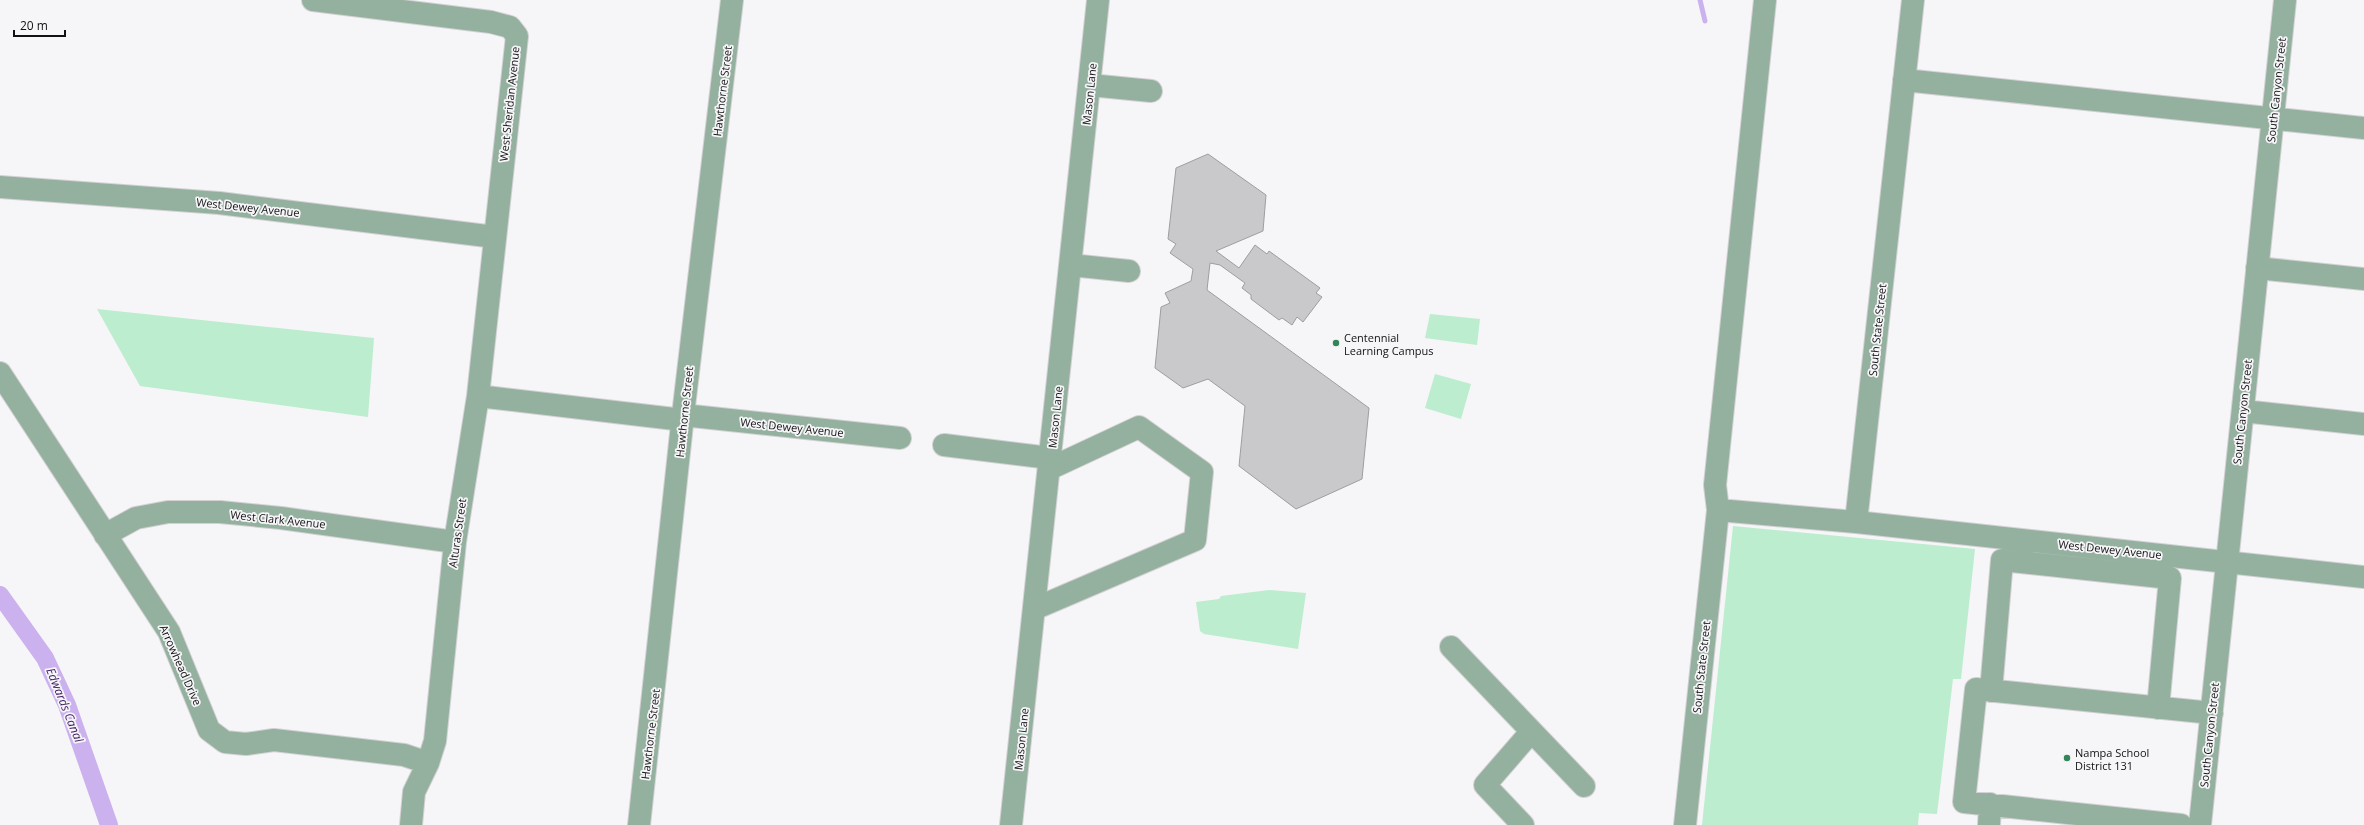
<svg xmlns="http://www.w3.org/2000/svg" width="2364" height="825" viewBox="0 0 2364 825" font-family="'Open Sans',sans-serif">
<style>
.green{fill:#bcedce}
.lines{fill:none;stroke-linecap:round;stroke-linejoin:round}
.stream{stroke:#cbb2ef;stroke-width:5}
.canal{stroke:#cbb2ef;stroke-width:18}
.building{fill:#c9c8cb;stroke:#9e9da0}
.minor-casing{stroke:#d2d1d3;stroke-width:24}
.minor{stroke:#94b09e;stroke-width:22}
.poi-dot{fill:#308659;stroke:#f6f5f8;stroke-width:1.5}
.labels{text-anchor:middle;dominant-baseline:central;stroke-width:3.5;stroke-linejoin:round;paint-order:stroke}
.street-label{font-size:11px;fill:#121213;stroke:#f6f5f8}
.poi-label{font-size:11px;fill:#121213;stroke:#f6f5f8;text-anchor:start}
.water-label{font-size:12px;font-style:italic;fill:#3d1a61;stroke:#f6f5f8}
</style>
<rect width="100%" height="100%" fill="#f6f5f8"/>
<path class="green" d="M97,309L374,338L368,417L140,386Z
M1430,314L1480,319L1477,345L1425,338Z
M1435,374L1471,384L1461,419L1425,408Z
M1733,526L1975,549L1961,679H1953L1937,814L1919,813L1918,825H1702Z
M1269,590L1306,593L1298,649L1204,634L1200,631L1196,602L1219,599L1221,596Z"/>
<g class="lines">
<path class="stream" d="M1700,0L1705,21"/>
<path class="canal" d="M0,595L45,658L67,705L109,825"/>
</g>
<path class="building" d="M1208,154L1266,195L1263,231L1216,251L1239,268L1255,245L1267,254L1269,251L1320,288L1316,293L1322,297L1303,322L1297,317L1292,325L1282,318L1279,320L1251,299V295L1242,288L1245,283L1220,265L1210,263L1207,290L1369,408L1362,479L1296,509L1239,466L1245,406L1208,379L1183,388L1155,368L1161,307L1170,303L1165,293L1191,281L1193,269L1170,253L1176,244L1168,239L1176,168Z"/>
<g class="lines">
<defs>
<path id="minor" d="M313,0L491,22L510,27L517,36L478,396L455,542L435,741L428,763L414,792L411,825
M1904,80L2364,128
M1090,85L1151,91
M0,187L219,203L495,237
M1071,265L1129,271
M2257,268L2364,279
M0,373L169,632L209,730L225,742L246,744L274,740L404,755L428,763
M478,396L683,420
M2243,411L2364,424
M683,415L900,438
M944,445L1050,458
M1718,510L1715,485L1765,0
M1856,522L1913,0
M105,535L136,518L168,512H220L281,518L455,542
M1034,609L1195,540L1202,472L1139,427L1049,469
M1451,647L1584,786
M1991,691L2002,560L2170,578L2158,708
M639,825L683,415L732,0
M1011,825L1098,0
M1523,825L1485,785L1531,732
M1685,825L1718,510L1856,522L2364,577
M1989,825L1990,804
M2181,825L1964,802L1976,689L2212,713
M2200,825L2285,0"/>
</defs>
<use href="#minor" class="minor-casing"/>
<use href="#minor" class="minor"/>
</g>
<g class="poi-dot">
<circle cx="1336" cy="343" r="4"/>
<circle cx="2067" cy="758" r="4"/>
</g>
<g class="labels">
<g class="street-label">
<text transform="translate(2276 90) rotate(-84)">South Canyon Street</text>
<text transform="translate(722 91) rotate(-83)">Hawthorne Street</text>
<text transform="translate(1089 94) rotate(-84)">Mason Lane</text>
<text transform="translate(509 104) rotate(-84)">West Sheridan Avenue</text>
<text transform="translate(248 207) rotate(6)">West Dewey Avenue</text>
<text transform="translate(1877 330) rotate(-84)">South State Street</text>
<text transform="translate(684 412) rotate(-84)">Hawthorne Street</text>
<text transform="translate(2242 412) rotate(-84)">South Canyon Street</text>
<text transform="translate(1055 417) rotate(-84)">Mason Lane</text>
<text transform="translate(792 427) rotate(6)">West Dewey Avenue</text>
<text transform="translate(278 519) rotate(6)">West Clark Avenue</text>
<text transform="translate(457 533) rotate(-82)">Alturas Street</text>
<text transform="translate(2110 549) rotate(6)">West Dewey Avenue</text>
<text transform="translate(181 665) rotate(66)">Arrowhead Drive</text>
<text transform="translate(1701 667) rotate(-84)">South State Street</text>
<text transform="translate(650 734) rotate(-83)">Hawthorne Street</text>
<text transform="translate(2209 735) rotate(-84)">South Canyon Street</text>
<text transform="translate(1021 739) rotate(-84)">Mason Lane</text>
</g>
<g class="poi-label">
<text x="1344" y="337">Centennial<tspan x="1344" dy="13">Learning Campus</tspan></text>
<text x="2075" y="752">Nampa School<tspan x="2075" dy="13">District 131</tspan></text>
</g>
<g class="water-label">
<text transform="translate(65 705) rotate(68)">Edwards Canal</text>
</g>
</g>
<path d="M14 30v6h51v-6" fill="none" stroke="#121213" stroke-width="2"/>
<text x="20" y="30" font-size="12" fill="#121213" stroke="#f6f5f8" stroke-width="3" paint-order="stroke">20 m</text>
</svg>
